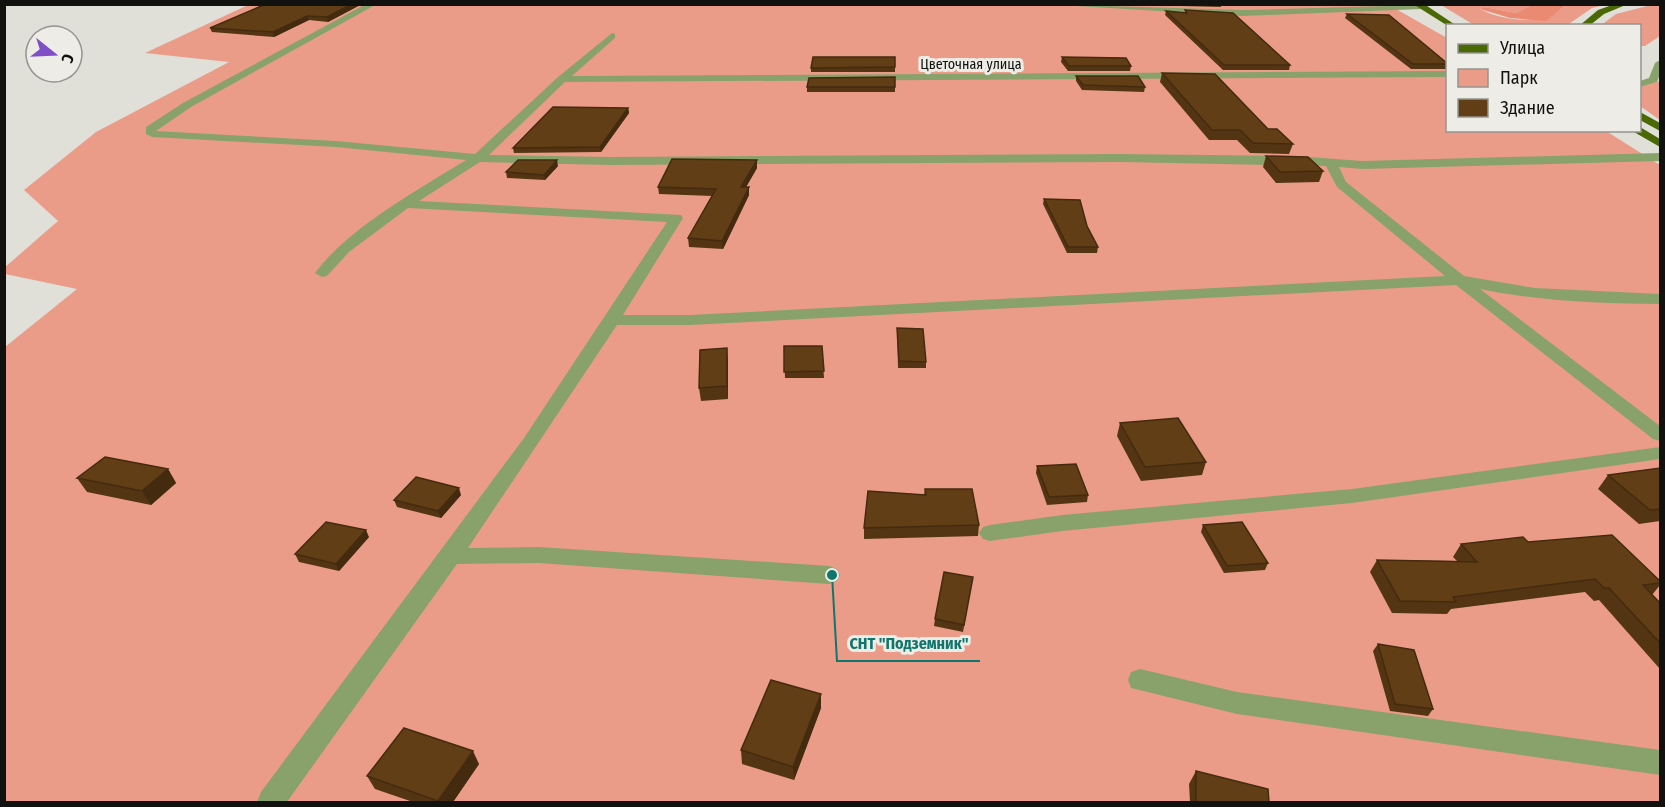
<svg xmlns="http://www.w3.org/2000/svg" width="1665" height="807" viewBox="0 0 1665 807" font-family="'Fira Sans Condensed',sans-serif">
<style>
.green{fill:#eb9c89}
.forest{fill:#ea8a73}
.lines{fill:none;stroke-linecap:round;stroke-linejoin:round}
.minor{fill:#89a26b;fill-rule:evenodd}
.major{fill:#486903;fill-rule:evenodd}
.wall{fill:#533513}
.shaded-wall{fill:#442b0f}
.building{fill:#613e16;stroke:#442b0f;stroke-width:1.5}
.labels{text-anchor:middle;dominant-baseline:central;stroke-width:6;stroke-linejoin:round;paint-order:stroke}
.far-street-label{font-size:14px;fill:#11110f;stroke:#edece6}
.leader{fill:none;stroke:#0f766e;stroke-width:2}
.callout-dot{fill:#0f766e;stroke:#edece6;stroke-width:2}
.callout-label{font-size:16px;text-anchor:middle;font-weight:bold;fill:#0f766e;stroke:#edece6;stroke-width:6;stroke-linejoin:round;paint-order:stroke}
</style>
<rect width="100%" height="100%" fill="#e0dfd8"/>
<path class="green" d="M248,5H1389L1447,38L1448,130L1606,131L1660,165V802H5V347L77,289L5,274L4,268L58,221L24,190L96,132L229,62L145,53Z
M1441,5H1535L1516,13L1484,7L1480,9C1505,22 1544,26 1566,5H1604L1592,8L1566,26L1474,25Z
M1651,5H1660V36L1645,46H1640V26H1600L1616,14Z
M1660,81V120L1640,106V87Z"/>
<path class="forest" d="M1535,4L1566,5L1546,21L1510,18L1480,9L1484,7L1516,13Z"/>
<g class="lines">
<path class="minor" d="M366,4H377L191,107L156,131L336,141L475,154L558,77L612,33L615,34V38L572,76L1448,71V77L565,82L489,155L611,157L1120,154L1295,156L1362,161L1660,153V161L1362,169L1339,167L1346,182L1464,276L1535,288L1660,294V304C1601,304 1538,301 1480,289L1660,426V441L1653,439L1456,285L690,325H617L468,548L539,547L829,566L837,569L840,575L837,581L829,584L539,563L457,564L287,802H257L261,792L524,438L667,222L408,208L349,252L327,276L322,277L315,273C348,228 418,190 466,160L336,147L152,137L146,134V127L183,103ZM480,162L611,165L1120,162L1326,166L1337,187L1445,276L690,315H623L683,218L681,215L419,201Z
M1043,4L1242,10L1421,5L1425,7L1421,9L1242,16Z
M1660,60V74L1657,82L1640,87V81L1649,78L1655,63Z
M1660,447V459L1352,503L1062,531L990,541L983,539L979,533L983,527L990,525L1062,515L1352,489Z
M1140,669L1237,692L1660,750V775L1237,714L1131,688L1128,680L1131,672Z"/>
<path class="major" d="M1413,4H1424L1457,26H1448Z
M1615,4H1628L1604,14L1589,26H1579L1598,10Z
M1640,112L1660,123V131L1640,120Z
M1640,127L1660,139V147L1634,132L1633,130H1640Z"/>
</g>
<path class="wall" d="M266,4H362L328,22L309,20L274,37L212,32L210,28Z
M1179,4H1221V7L1180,6Z
M1185,10L1290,65L1289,70H1223L1165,15L1166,11L1185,13Z
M1347,14L1448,63L1447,69H1411L1345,18Z
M895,57V72H811V68Z
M1062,57L1131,66L1130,71H1068L1061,62Z
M1162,73L1268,129L1293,144L1289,154L1250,153L1237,140H1209L1160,82Z
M1076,76L1145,87L1144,92L1082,90L1076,81Z
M895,77V92H807V87Z
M628,108L629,113L601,152L514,153L513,148Z
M1266,156L1323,171L1319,182L1276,183L1263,167Z
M757,160V168L746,187L749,195L723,249L689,247L688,238L712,196L659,194L658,187Z
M558,166L545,180L507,178L506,172Z
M1044,199L1087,226L1098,247L1097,253H1067L1043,204Z
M897,328L926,362V368H898Z
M784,346H822L824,378H785Z
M728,361V399L701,401L699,388Z
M1120,423L1206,462L1202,475L1141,481L1117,436Z
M1037,466L1088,495L1087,502L1047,505L1036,473Z
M1660,468V521L1639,524L1598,489L1608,475Z
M168,469L176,483L151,505L87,492L77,478Z
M925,489L979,525L978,536L864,539V528L924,495Z
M461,495L441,518L397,507L394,500Z
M1203,525L1268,563L1265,570L1224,573L1201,532Z
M369,537L339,571L299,562L295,554Z
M1528,542L1660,581V585L1652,595L1660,603V669L1599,600L1594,601L1585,592L1451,609L1447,614L1392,613L1370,572L1377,560L1457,561L1453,557L1461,544Z
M973,577L963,632L934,626L935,619Z
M1378,644L1433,709L1428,716L1390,711L1373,651Z
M821,708L794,780L742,764L741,750Z
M479,764L453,802H413L375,789L367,776Z
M1196,771L1269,802H1190L1189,784Z"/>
<path class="shaded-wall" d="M352,4H362L328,22L327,17Z
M307,16L309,20L274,37L273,32Z
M628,108L629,113L601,152L600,147Z
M557,160L558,166L545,180L544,175Z
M757,160V168L742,194L741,187Z
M749,187V195L723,249L722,241Z
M727,348L728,361V399L727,386Z
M168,469L176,483L151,505L142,491Z
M459,488L461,495L441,518L438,511Z
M366,530L369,537L339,571L336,564Z
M821,694V708L794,780L793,767Z
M473,751L479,764L453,802H439L438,801Z"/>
<path class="building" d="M266,4H352L327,17L307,16L273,32L210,28Z
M1185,10L1233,13L1290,65H1224L1166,11L1187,13Z
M1347,14L1389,15L1448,64H1413Z
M813,57H895V67L811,68Z
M1062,57L1126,58L1131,66H1069Z
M1162,73L1215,74L1268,129H1277L1293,144L1253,143L1240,130H1212Z
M1076,76H1138L1145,87L1083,85Z
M895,77V87H807L809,78Z
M553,107L628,108L600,147L513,148Z
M1266,156L1308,157L1323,171L1280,172Z
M672,159L757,160L741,187H749L722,241L688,238L716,189L658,187Z
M518,160H557L544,175L506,172Z
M1044,199L1080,200L1087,226L1098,247H1068Z
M897,328L923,329L926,362L899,361Z
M784,346H822L824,371L784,372Z
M727,348V386L699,388L700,350Z
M1178,418L1206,462L1145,467L1120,423Z
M105,457L168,469L142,491L77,478Z
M1076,464L1088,495L1049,497L1037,466Z
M1660,468V509L1650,510L1608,475Z
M416,477L459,488L438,511L394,500Z
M925,489H972L979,525L864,528L868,491L926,495Z
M326,522L366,530L336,564L295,554Z
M1242,522L1268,563L1227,566L1203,525Z
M1612,535L1660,581V583L1643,585L1660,603V643L1609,588H1604L1595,579L1453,597L1456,602L1400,601L1377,560L1477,562L1461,544L1523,537L1528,542Z
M944,572L973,577L964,625L935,619Z
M1378,644L1414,650L1433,709L1395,704Z
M771,680L821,694L793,767L741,750Z
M404,728L473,751L438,801L367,776Z
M1196,771L1268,789L1269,802H1196Z"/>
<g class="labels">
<g class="far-street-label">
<text x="971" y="64">Цветочная улица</text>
</g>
</g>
<path class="leader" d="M832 575L837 661H980"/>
<circle class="callout-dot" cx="832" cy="575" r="6"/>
<g class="callout-label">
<text x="909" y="649">СНТ "Подземник"</text>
</g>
<rect width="1665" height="807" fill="none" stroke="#11110f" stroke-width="12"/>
<rect x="1446" y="24" width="195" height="108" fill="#edece6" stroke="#959490" stroke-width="1.5"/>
<rect x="1458" y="44" width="30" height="9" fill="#486903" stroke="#959490" stroke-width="1.5"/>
<text x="1500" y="54" font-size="18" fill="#11110f">Улица</text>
<rect x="1458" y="69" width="30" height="18" fill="#eb9c89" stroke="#959490" stroke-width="1.5"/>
<text x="1500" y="84" font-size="18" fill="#11110f">Парк</text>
<rect x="1458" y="99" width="30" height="18" fill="#613e16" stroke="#959490" stroke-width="1.5"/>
<text x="1500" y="114" font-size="18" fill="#11110f">Здание</text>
<g transform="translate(54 54) rotate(108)"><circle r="28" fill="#edece6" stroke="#959490" stroke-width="1.5"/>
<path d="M0-4.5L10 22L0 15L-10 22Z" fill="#804ec6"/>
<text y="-9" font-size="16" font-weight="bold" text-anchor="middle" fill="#11110f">С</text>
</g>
</svg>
